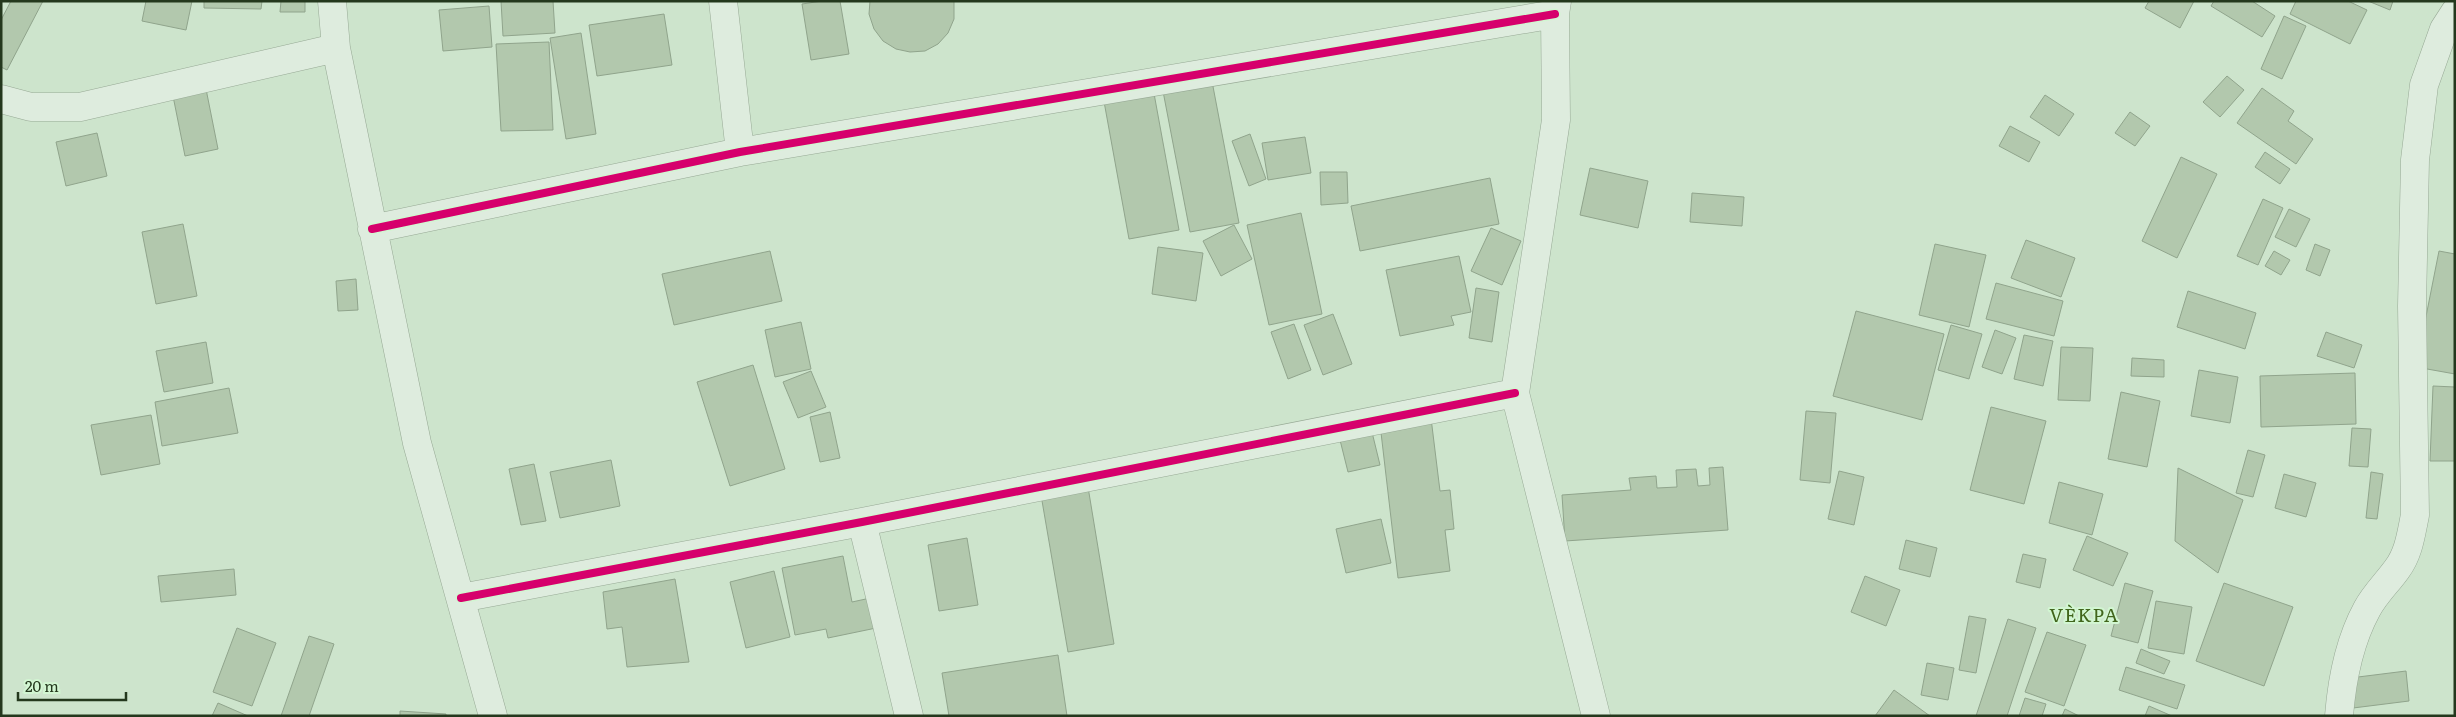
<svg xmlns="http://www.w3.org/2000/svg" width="2456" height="717" viewBox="0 0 2456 717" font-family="Literata,serif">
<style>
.building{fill:#b2c8ad;stroke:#90a48c}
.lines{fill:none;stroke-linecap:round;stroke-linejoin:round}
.minor-casing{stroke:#97a995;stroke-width:29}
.minor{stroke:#deecde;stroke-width:28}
.cycleway-casing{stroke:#d2f6d2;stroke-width:11}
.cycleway{stroke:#d6006c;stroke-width:8}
.labels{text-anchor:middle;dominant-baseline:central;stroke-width:4;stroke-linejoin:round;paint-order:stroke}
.quarter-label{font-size:19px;letter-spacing:1px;fill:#41651c;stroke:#d2f6d2}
</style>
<rect width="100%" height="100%" fill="#cde4cc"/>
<path class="building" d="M11,1H43L7,70L1,67V20Z
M146,1H192L186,30L142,21Z
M204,1H262L261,9L204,8Z
M281,1H305V12H280Z
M501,1H553L555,33L503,36Z
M822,1H840L849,54L811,60L802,4Z
M870,1H954V19L948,33L938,44L925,51L910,52L896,49L883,41L874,29L869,14Z
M2149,1H2194L2180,28L2145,8Z
M2214,1H2252L2275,16L2262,37L2211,6Z
M2296,1H2348L2367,10L2350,44L2290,14Z
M2368,1H2393L2390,10Z
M489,6L492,47L443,51L439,10Z
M664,14L672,65L597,76L589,25Z
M2284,16L2306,26L2282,79L2261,69Z
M581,33L596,134L566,139L550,38Z
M549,42L553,130L501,131L496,44Z
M1211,76L1239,223L1190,232L1162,86Z
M2227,76L2244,90L2220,117L2203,102Z
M1153,88L1179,230L1129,239L1103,96Z
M2262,88L2294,111L2288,121L2313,139L2296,164L2237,123Z
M206,89L218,149L185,156L173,96Z
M2045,95L2074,114L2059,136L2030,117Z
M2130,112L2150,126L2135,146L2115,133Z
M2010,126L2040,142L2029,162L1999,146Z
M97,133L107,176L66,186L56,142Z
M1250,134L1266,179L1249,186L1232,141Z
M1305,137L1311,173L1268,180L1262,143Z
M2265,152L2290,169L2280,184L2255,167Z
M2181,157L2217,174L2177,258L2142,241Z
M1590,168L1648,181L1638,228L1580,215Z
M1320,172H1347L1348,203L1321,205Z
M1490,178L1499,224L1360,251L1351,206Z
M1692,193L1744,197L1742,226L1690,222Z
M2263,199L2283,208L2258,265L2237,256Z
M2289,209L2310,219L2296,247L2275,237Z
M1301,213L1322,314L1269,325L1247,225Z
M183,224L197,296L156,304L142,232Z
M1234,225L1252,259L1221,276L1203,241Z
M1491,228L1521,241L1502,285L1471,271Z
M2026,240L2075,258L2061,297L2011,278Z
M1935,244L1986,255L1969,327L1919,315Z
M2315,244L2330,250L2320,276L2306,270Z
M1158,247L1203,253L1196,301L1152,294Z
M770,251L782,301L674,325L662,274Z
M2274,251L2290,260L2281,275L2265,266Z
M2439,251L2455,254V374L2416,367Z
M1459,256L1471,312L1451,316L1454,325L1400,336L1386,270Z
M356,279L358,310L338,311L336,281Z
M1996,283L2063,301L2054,336L1986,319Z
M1476,288L1499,292L1492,342L1469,338Z
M2188,291L2256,313L2245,349L2177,327Z
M1856,311L1944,334L1922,420L1833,396Z
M1333,314L1352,364L1323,375L1304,325Z
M801,322L811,369L775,377L765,330Z
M1294,324L1311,370L1288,379L1271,332Z
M1951,325L1982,334L1969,379L1938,370Z
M1995,330L2016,338L2002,374L1982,367Z
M2326,332L2362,345L2354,368L2317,356Z
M2024,335L2053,341L2043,386L2014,379Z
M206,342L213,383L164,392L156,351Z
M2061,347L2093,348L2090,401L2058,400Z
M2132,358L2164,360V377L2131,376Z
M753,365L785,469L730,486L697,382Z
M2199,370L2238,377L2230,423L2191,416Z
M811,371L826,407L798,418L783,382Z
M2355,373L2356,424L2261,427L2260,376Z
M2433,386L2455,387V461H2430Z
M229,388L238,433L162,446L155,402Z
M2121,392L2160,401L2147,467L2108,459Z
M1991,407L2046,421L2024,504L1970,490Z
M1806,411L1836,413L1830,483L1800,480Z
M830,412L840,458L820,462L810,417Z
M151,415L160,464L101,475L91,425Z
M1431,418L1440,491L1450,490L1454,529L1445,530L1450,571L1398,578L1380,424Z
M1371,428L1380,465L1348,472L1339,436Z
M2352,428L2371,429L2368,467L2349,466Z
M2248,450L2265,455L2253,497L2236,493Z
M611,460L620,506L560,518L550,472Z
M534,464L546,521L521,525L509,469Z
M1723,467L1728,530L1565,541L1562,495L1631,490L1629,478L1656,476L1657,488L1677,487L1676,470L1696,469L1698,486L1710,485L1709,468Z
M2178,468L2243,500L2218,573L2175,541Z
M1839,471L1864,477L1854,525L1828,519Z
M2371,472L2383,474L2377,519L2366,518Z
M2284,474L2316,483L2306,517L2275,508Z
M2059,482L2103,494L2092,535L2049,523Z
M1088,487L1114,644L1068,652L1041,495Z
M1381,519L1391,563L1346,573L1336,529Z
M2087,536L2128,553L2113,586L2073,570Z
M967,538L978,605L939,611L928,545Z
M1906,540L1937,548L1930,577L1899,569Z
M2023,554L2046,559L2040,588L2016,582Z
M843,556L852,602L875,597L881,627L828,638L826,629L795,635L782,568Z
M234,569L236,595L161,602L158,576Z
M774,571L790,637L746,648L730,582Z
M1865,576L1900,590L1886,626L1851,612Z
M675,579L689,662L627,667L622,627L607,629L603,592Z
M2125,583L2153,591L2138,643L2111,636Z
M2224,583L2293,607L2264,686L2196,661Z
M2156,601L2192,607L2184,654L2148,648Z
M1969,616L1986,619L1976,673L1959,670Z
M2008,619L2036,628L2007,716H1976Z
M237,628L276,643L252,706L213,692Z
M2047,632L2086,645L2064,706L2025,692Z
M309,636L334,644L309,716H281Z
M2141,649L2170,661L2164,674L2136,663Z
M1058,655L1067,716H949L942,673Z
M1927,663L1954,668L1948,700L1921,695Z
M2126,667L2185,685L2177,709L2119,690Z
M2406,671L2409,701L2353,708L2350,678Z
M1894,690L1930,716H1875Z
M2025,698L2046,704L2042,716H2019Z
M218,703L248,716H212Z
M2149,706L2172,716H2145Z
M2065,709L2079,716H2062Z
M400,711L446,714V716H400Z"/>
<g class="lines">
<defs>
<path id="minor" d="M332,1L336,48L417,443L493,716
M723,1L740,152
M1557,1L1555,14L1556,120L1515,393L1596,716
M1,99L31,107H80L336,48
M372,229L740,152L1555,14
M862,522L909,716
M461,598L862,522L1515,393
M2339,716C2342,678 2349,642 2367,609C2375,594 2387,583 2397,569C2409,553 2411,534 2415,515L2412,306L2415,160L2424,85L2444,29L2455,12"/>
</defs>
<use href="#minor" class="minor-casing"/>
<use href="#minor" class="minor"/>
<defs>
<path id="cycleway" d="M372,229L740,152L1555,14
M461,598L862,522L1515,393"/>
</defs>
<use href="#cycleway" class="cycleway-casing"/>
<use href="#cycleway" class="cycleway"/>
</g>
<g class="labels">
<g class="quarter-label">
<text x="2084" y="614">VÈKPA</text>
</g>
</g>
<rect width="2456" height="717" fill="none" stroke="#24381d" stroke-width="5"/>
<path d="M18 692v8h108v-8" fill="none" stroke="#24381d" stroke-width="2.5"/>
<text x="25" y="692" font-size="15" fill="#24381d" stroke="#d2f6d2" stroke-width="4" paint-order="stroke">20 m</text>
</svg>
